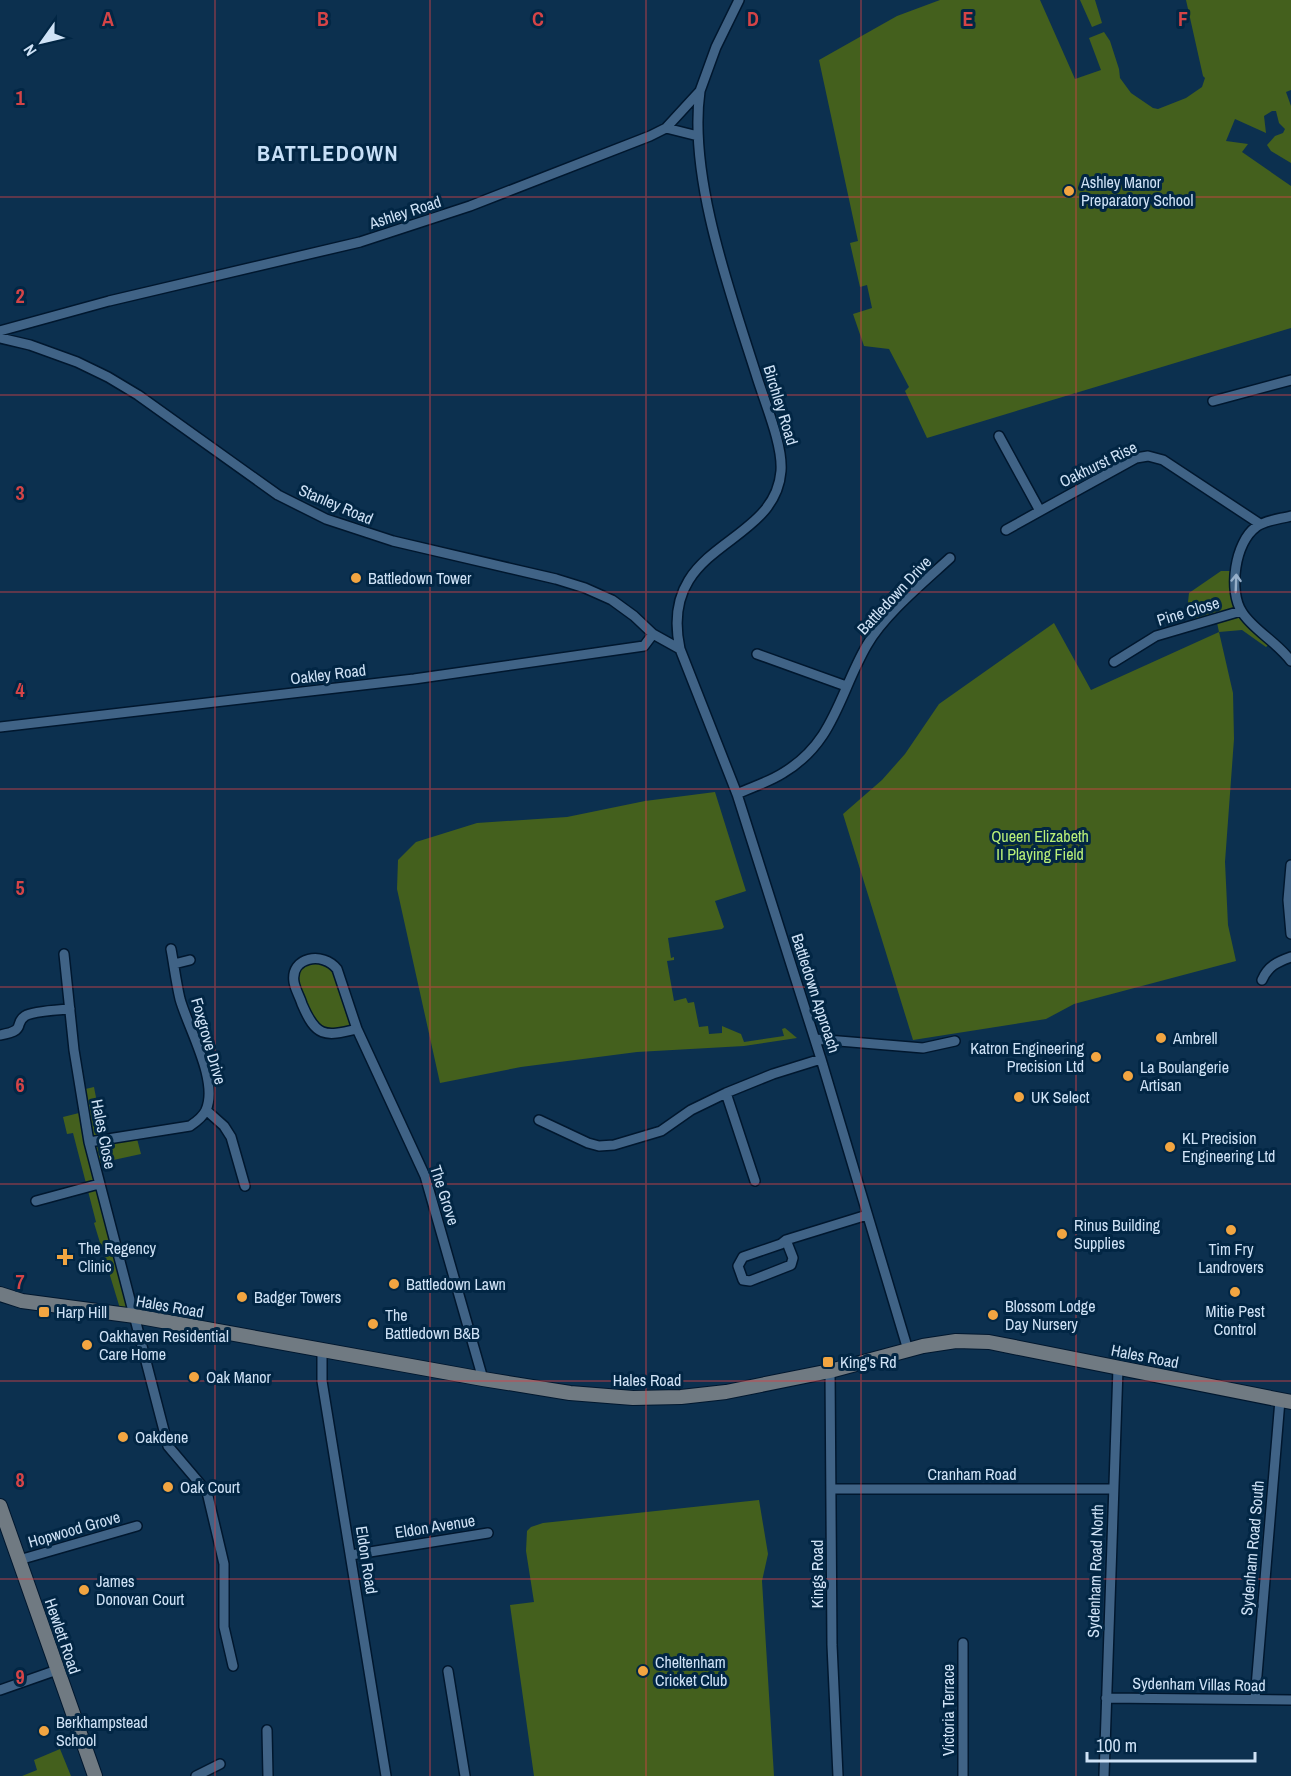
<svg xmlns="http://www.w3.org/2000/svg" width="1291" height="1776" viewBox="0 0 1291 1776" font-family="'Archivo Narrow',sans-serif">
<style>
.green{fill:#44601d}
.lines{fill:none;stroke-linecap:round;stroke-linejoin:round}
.street-casing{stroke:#00172e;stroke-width:12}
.secondary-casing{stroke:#00172e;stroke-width:16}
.street{stroke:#406386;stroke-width:9}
.secondary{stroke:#707a82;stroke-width:14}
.oneway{stroke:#96afc9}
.grid{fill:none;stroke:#d54447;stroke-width:1.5;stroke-opacity:0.55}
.poi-dot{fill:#f2a541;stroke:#022644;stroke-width:2}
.labels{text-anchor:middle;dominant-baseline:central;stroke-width:6;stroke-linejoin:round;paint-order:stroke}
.poi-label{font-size:16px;fill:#cfe2f6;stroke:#022644;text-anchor:start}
.street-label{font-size:16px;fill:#cfe2f6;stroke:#022644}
.park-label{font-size:16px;fill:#b9ef77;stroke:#022644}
.district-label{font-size:22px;font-weight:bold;letter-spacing:1.5px;fill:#c8e0f8;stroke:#022644}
.grid-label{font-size:20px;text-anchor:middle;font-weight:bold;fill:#d54447;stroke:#022644;stroke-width:6;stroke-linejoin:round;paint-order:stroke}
</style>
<rect width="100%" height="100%" fill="#0c304f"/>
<path class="green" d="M940,0H1040L1075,79L1101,70L1089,38L1104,32L1110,41L1119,69L1120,78L1131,93L1153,108L1158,109L1186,98L1202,87L1205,78L1203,76L1186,0H1291V90L1286,92L1291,106V163L1271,151L1267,145L1275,136L1283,133L1285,129L1279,123L1276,111H1272L1264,116L1266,133L1235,119L1226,141L1248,144L1242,152L1291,186V328L927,438L905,391L909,387L889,349L864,346L853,314L872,308L867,285L860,287L850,243L858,241L819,60L897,16Z
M1080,0H1095L1102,23L1092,27Z
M1221,571H1237L1238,606L1273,641L1266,647L1242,630L1219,632L1233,693L1234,739L1225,862L1228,925L1236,961L1074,1004L1046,1019L913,1040L843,814L882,780L905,754L939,704L1054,623L1091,690L1219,632L1216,618L1196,624L1188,602L1189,593Z
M715,792L746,891L715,901L724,927L722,929L668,938L671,958L674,957V960L667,961L674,1001L686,998L688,1003L694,1002L699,1027L708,1026L709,1034L722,1033V1026L741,1034L744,1042L784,1036L782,1029L785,1028L797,1038L744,1046L637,1052L521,1067L440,1083L397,889L398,860L416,842L477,823L567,817L645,801Z
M330,962L357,1029L317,1030L294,978L302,963Z
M94,1087L104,1139L136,1135L141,1154L95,1164L135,1316L122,1315L94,1223L96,1222L73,1133L67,1134L63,1117L83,1112L81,1090Z
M759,1500L768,1554L762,1581L774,1776H534L510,1605L534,1602L526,1551L527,1531L531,1527L543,1523Z
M60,1749L71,1776H22L37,1770L34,1760Z"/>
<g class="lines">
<defs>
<path id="street" d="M700,91C688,176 730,292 756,374C764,401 783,444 781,471C775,548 657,541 680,649L737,794L821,1059L908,1350
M666,128L698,136
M0,331L109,301L360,242L470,206L650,136L666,128L700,91L716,47L739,0
M0,338L30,345L77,362L108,377L138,395L278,495L326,519L393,541L556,579L585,588L612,600L634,616L653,634L680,649
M1213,401L1291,380
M999,436L1040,511L1136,458L1148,456L1163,460L1260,524
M1291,516C1280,519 1265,520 1256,527C1235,542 1228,591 1242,612C1252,629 1277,642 1291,661
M1006,530L1040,511
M757,654L846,686
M1114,662L1156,636L1241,611
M0,727L414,679L644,646L653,634
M737,794C752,787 769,782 783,773C835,742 839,693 867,645C884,615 924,582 950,558
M1291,865L1288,900L1291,934
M64,954L74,1050L89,1142L168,1446L207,1492L224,1564V1627L233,1666
M174,964L190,960
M1262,980C1268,966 1277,962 1291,957
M357,1029C324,1037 316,1037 302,1004C300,997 295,989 294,982C290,957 323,951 337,969L357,1029L425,1176L483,1379
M0,1035C28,1030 13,1024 25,1016C33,1011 60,1010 70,1009
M815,1039L923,1048L955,1041
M726,1093L755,1181
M206,1110L224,1126L231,1137L245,1186
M539,1120L588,1143L599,1146L614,1145L661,1131L691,1110L726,1093L773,1074L821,1059
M89,1142L190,1126C196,1122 203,1117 206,1110C219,1081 188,1028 180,999C176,982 174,965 171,949
M36,1201L99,1184
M786,1240L793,1258L791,1265L750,1281L743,1280L738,1266L743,1257L781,1244L786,1240L867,1215
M322,1349V1381L386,1776
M830,1371L832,1645L838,1776
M831,1489H1112
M351,1555L488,1533
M19,1560L137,1526
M963,1643V1776
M448,1671L465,1776
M0,1690L57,1670
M1106,1698L1291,1700
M1255,1699L1280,1400
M267,1730L268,1776
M196,1776L220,1764
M1104,1776L1118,1368"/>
<path id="secondary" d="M0,1294L22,1301L135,1316L483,1379L570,1393L633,1398L681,1397L726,1392L830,1371L923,1346L956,1341L989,1342L1291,1402
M0,1506L95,1776"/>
</defs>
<use href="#street" class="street-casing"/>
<use href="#secondary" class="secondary-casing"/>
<use href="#street" class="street"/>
<use href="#secondary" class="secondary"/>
</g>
<defs><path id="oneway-shaft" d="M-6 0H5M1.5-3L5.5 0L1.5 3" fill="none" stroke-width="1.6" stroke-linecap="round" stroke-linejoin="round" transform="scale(1.5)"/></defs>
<use class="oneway" href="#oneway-shaft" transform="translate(1236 583) rotate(-88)"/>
<path class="grid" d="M215,0V1776M430,0V1776M646,0V1776M861,0V1776M1076,0V1776M0,197H1291M0,395H1291M0,592H1291M0,789H1291M0,987H1291M0,1184H1291M0,1381H1291M0,1579H1291"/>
<g class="poi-dot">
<circle cx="1069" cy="191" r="6"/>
<circle cx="356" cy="578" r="6"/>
<circle cx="1161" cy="1038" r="6"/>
<circle cx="1096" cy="1057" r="6"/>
<circle cx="1128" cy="1076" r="6"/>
<circle cx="1019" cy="1097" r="6"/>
<circle cx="1170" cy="1147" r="6"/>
<circle cx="1231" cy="1230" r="6"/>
<circle cx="1062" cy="1234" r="6"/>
<path d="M62 1248h6v6h6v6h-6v6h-6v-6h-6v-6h6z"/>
<circle cx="394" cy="1284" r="6"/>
<circle cx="1235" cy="1292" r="6"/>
<circle cx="242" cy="1297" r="6"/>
<rect x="38" y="1306" width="12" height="12" rx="3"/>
<circle cx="993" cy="1315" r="6"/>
<circle cx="373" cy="1324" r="6"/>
<circle cx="87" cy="1345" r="6"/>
<rect x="822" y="1356" width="12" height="12" rx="3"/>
<circle cx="194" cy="1377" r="6"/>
<circle cx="123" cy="1437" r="6"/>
<circle cx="168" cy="1487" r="6"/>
<circle cx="84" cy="1590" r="6"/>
<circle cx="643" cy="1671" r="6"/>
<circle cx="44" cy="1731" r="6"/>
</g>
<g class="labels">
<g class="poi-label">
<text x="1081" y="182">Ashley Manor<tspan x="1081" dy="18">Preparatory School</tspan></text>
<text x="368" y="578">Battledown Tower</text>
<text x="1173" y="1038">Ambrell</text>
<text x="1084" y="1048" text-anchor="end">Katron Engineering<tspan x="1084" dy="18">Precision Ltd</tspan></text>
<text x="1140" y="1067">La Boulangerie<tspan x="1140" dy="18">Artisan</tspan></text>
<text x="1031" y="1097">UK Select</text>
<text x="1182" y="1138">KL Precision<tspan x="1182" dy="18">Engineering Ltd</tspan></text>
<text x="1074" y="1225">Rinus Building<tspan x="1074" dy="18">Supplies</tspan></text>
<text x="78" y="1248">The Regency<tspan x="78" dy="18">Clinic</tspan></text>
<text x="1231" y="1249" text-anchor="middle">Tim Fry<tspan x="1231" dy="18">Landrovers</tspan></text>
<text x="406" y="1284">Battledown Lawn</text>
<text x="254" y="1297">Badger Towers</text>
<text x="1005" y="1306">Blossom Lodge<tspan x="1005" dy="18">Day Nursery</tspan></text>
<text x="1235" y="1311" text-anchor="middle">Mitie Pest<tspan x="1235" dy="18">Control</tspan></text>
<text x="56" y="1312">Harp Hill</text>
<text x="385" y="1315">The<tspan x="385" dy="18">Battledown B&amp;B</tspan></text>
<text x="99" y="1336">Oakhaven Residential<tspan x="99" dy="18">Care Home</tspan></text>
<text x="840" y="1362">King's Rd</text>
<text x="206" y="1377">Oak Manor</text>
<text x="135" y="1437">Oakdene</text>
<text x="180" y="1487">Oak Court</text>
<text x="96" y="1581">James<tspan x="96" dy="18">Donovan Court</tspan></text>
<text x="655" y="1662">Cheltenham<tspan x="655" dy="18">Cricket Club</tspan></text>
<text x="56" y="1722">Berkhampstead<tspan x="56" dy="18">School</tspan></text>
</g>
<g class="street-label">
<text transform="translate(405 212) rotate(-18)">Ashley Road</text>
<text transform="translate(781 405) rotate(73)">Birchley Road</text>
<text transform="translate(1098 464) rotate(-26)">Oakhurst Rise</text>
<text transform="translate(336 504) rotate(23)">Stanley Road</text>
<text transform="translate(894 595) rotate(-47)">Battledown Drive</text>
<text transform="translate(1188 611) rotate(-17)">Pine Close</text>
<text transform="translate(328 674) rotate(-7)">Oakley Road</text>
<text transform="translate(816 993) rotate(72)">Battledown Approach</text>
<text transform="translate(209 1041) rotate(74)">Foxgrove Drive</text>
<text transform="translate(104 1134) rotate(79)">Hales Close</text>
<text transform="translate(445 1195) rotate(72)">The Grove</text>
<text transform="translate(170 1306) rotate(10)">Hales Road</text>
<text transform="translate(1145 1356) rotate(11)">Hales Road</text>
<text x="647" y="1380">Hales Road</text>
<text x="972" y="1474">Cranham Road</text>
<text transform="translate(435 1526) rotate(-9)">Eldon Avenue</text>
<text transform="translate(74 1529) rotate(-16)">Hopwood Grove</text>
<text transform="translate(1252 1548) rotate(-85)">Sydenham Road South</text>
<text transform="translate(367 1560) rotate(81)">Eldon Road</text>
<text transform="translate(1095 1571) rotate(-88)">Sydenham Road North</text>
<text transform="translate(817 1574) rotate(-90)">Kings Road</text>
<text transform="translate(63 1636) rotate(71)">Hewlett Road</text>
<text transform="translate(1199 1684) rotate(1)">Sydenham Villas Road</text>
<text transform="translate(948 1710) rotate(-90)">Victoria Terrace</text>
</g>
<g class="park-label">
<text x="1040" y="836">Queen Elizabeth<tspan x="1040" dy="18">II Playing Field</tspan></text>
</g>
<g class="district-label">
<text x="328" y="153">BATTLEDOWN</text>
</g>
</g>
<g class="grid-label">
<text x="108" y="26">A</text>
<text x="323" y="26">B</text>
<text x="538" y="26">C</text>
<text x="753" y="26">D</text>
<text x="968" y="26">E</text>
<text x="1183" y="26">F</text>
<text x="20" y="105">1</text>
<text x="20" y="303">2</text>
<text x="20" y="500">3</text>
<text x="20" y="697">4</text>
<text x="20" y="895">5</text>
<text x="20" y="1092">6</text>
<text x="20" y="1289">7</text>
<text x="20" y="1487">8</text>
<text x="20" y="1684">9</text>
</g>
<g transform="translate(42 42) rotate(236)" stroke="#022644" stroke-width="4.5" paint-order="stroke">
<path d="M0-4.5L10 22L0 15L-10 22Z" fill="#cfe2f6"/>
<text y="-9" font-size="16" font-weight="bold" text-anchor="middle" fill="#cfe2f6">N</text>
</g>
<path d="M1087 1752v9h168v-9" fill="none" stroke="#cfe2f6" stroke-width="3"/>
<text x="1096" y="1752" font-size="18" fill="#cfe2f6" stroke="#022644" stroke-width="4.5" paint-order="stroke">100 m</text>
</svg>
